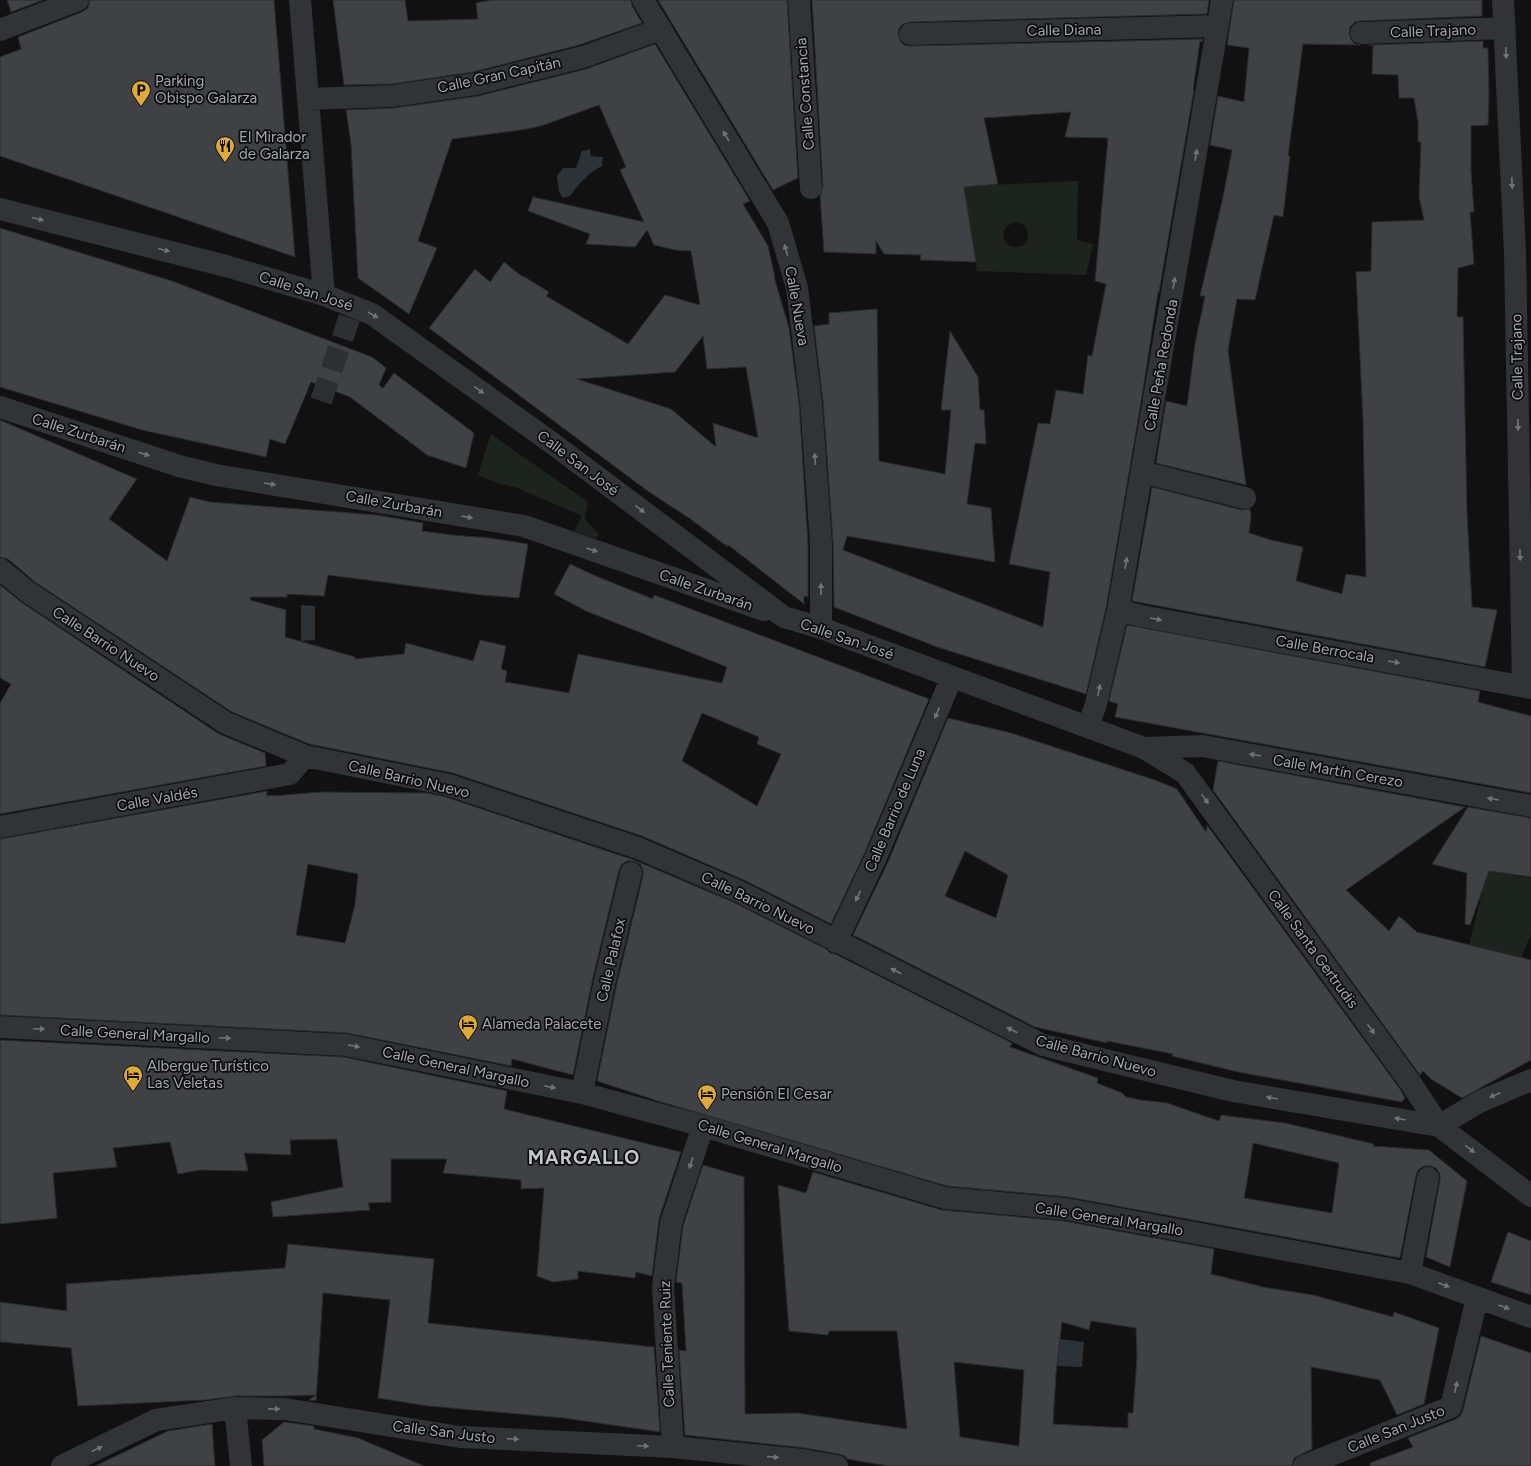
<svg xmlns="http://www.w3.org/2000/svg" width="1531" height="1466" viewBox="0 0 1531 1466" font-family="Figtree,sans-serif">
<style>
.green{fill:#1d241e;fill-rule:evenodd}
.water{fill:#2b3339}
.building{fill:#404145;stroke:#2b2b2e;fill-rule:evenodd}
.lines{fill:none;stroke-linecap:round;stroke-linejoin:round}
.minor-tunnel{stroke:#2e2f32;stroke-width:22;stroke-dasharray:22 11;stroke-linecap:butt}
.minor{stroke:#323336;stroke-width:22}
.oneway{fill:#70737a}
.labels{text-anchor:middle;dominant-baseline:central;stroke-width:3.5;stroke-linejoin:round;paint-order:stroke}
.street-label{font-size:15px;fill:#a3a7b1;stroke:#0c0c0d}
.poi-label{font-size:15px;fill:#a3a7b1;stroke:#0c0c0d;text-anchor:start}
.district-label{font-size:19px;font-weight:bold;letter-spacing:1px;fill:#c4c6ce;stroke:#0c0c0d}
</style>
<rect width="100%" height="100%" fill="#111112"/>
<path class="green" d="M1078,181L1077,240L1093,244L1086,275L977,271L964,186ZM1015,222C1026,223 1031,232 1026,243C1007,258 992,229 1015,222Z
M491,434L588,502L585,519L599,534L596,539L574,531L582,516L515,487L499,484L478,475Z
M1489,871L1531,878V934L1521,958L1469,945L1483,889Z"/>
<path class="water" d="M590,149L591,156L603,157L602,166C589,172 579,184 570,196L563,198L559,192L557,176L563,168H576L582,151Z
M301,605L315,606V640L301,641Z
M1060,1339L1084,1342L1082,1367L1057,1366Z"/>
<path class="building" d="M7,0H43L11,12Z
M90,0H274L295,257L0,156V57L21,49L18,37L82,12L88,8Z
M333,0H405L408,21L478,19L476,3L492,0H631L632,6L642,23L579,45L473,72L391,84L344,85Z
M658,0H787L798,178L773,190Z
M812,0H1209L1207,14L910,22L903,24L899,28L898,34L900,41L904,45L910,46L1203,39L1202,42L1200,41L1193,90H1194L1159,292H1158L1142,396L1106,608L1086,694L937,647L834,607L833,542L823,401L814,326L829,324V313L877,309L879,461L945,474L951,410H941L950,331L978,377L980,410H984L986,444L975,443L967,504L991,508L995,562L847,536L843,550L1043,627L1050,572L1009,564L1038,423L1050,424L1056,390L1083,394L1088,355L1092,356L1106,284L1095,281L1108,138L1065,137L1071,112L984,118L998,184L964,187L976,262L920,260L921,255L884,254L876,241V254L824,252L820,196L823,187Z
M1234,0H1482V16L1360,21L1355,22L1350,27L1349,33L1351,40L1355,44L1360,45L1303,44L1288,156H1290L1283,217L1274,215L1255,300L1237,299L1228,350L1246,485L1156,463L1166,401L1187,406L1195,344L1205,296H1200L1223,197L1232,150L1210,145L1218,96L1244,102L1249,48L1227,45Z
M1483,41V48H1488L1489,96L1488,125L1471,126V171L1474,212H1470L1474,264L1458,268L1457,317H1463L1467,512L1472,607L1497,610L1485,667L1132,601L1152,487L1242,510L1250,509L1251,517L1249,533L1271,540L1303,547L1296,581L1342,594L1346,574L1366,577L1363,421L1356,272L1371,271L1372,222L1424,220L1419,197L1421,142H1418V122L1414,98H1399L1398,75L1372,74L1373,45H1369Z
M655,44L750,201L743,204L768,246L775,277H774L789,328L799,403L808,543V597L804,596V604L727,544L728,547L689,518L649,492L429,328L475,269L490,282L504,262L523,277V276L549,292L546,296L628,344L665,295L700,305L691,251L675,250L654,245L647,230L635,247L586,244L590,234L528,211L533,197L644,222L620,170L626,167L599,105L541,126L521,130L452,139L418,241L437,248L409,314L358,278L351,144L346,110L394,108L478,96L586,69ZM703,336L707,369L746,367L758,438L713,423L716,447L671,409L577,379L675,372Z
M0,228L172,281L372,357L386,368L379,385L383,388L394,373L474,433L466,468L427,455L350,397L311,382L285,444L270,439L266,457L142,430L0,387Z
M0,420L137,479L109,519L167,561L190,497L210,502L377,515L423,523L422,531L452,535L490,538L528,544L519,598L482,595L328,575L324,596L287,594V597H251L250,600L286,610L285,637L355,657V659L404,654L406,643L473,661L480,640L506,646L501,669L507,671L505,683L506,682L569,693L578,654L722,683L727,667L586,611L554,594L570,564L598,577L653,599L654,595L929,699L865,852L831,924L744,880L642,836L453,773L309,744L232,712L35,582L8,559L0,557ZM702,713L759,737L757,744L781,754L757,806L682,761Z
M0,585L21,602L219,734L265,753L266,766L0,814V703L11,684L0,678Z
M1127,625L1480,691L1478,702L1531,716V793L1115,717L1118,704L1109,701Z
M948,718L1011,733L1155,780L1177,789L1206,832L1207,825L1400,1089L1405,1098L1402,1102L1238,1072L1172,1056L1173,1054L1107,1041V1043L1035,1027L853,935L888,862ZM965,851L1008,875L996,918L945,896Z
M1218,761L1465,807L1346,890L1389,931L1399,916L1417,932L1531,960V1060L1462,1098L1431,1079L1423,1071L1420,1075L1213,790Z
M267,791V796L273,795V796L321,792L427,793L446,797L634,860L733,902L826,949L830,953L835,954L1012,1043L1010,1047L1098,1078L1097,1083L1122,1093L1126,1097L1141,1100L1167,1103L1219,1121L1221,1115L1285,1123L1374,1144L1373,1146L1429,1150L1467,1181L1450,1267L1426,1257L1440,1180V1174L1436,1168L1431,1166H1424L1418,1170L1416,1175L1400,1258L1068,1197L947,1186L658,1101L597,1081L617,983L643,876V870L640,864L634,861H627L622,864L619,870L593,977L573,1075L512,1059L511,1066L347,1033L0,1015V839ZM308,864L358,874L355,905L345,943L296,935ZM1253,1143L1339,1163L1332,1213L1244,1198L1249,1170Z
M1468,807L1531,818V877L1489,871L1470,925L1465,924L1467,873L1432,864Z
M0,1040L344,1057L507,1091L504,1109L681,1152L659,1219L652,1276L636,1272L635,1278L578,1271V1279L553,1282L537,1276L544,1188L521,1189V1180L443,1173L447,1159H391V1202L368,1203L370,1210L273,1217L271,1202L343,1187L337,1139L290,1140L291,1155L244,1153L248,1171L200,1170L178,1174L170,1142L113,1148L117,1167L53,1173L57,1218L0,1224Z
M703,1165L744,1177L745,1414L797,1413L907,1429L897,1331H829L828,1335L789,1331L778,1185L806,1193L813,1172L942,1210L1064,1221L1214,1249L1211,1274L1263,1287L1313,1295L1393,1317L1394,1312L1439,1328L1424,1404L1397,1415L1380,1380L1311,1367L1312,1449L1294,1458L1292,1466H888L847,1459L845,1456L839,1454L805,1448L685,1435L679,1350L686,1351L682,1283L676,1282L683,1226ZM1091,1321L1136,1328L1137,1357L1133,1413H1128V1428L1053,1424L1056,1373L1062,1322L1089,1330ZM954,1362L1024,1370L1019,1446L960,1437Z
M1508,1232L1531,1241V1295L1491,1282Z
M288,1244L434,1259L428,1323L654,1347L660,1432L564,1418L428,1406L378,1398L390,1300L323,1293L316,1401L309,1400L316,1395L284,1396H235L205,1400L78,1406L71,1348L0,1342V1302L67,1311L66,1284L285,1268Z
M1481,1336L1531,1353V1466H1370V1463L1413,1447L1408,1438L1456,1419L1461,1415L1463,1410Z
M284,1422L314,1426V1429L358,1438L424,1466H264L262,1440Z
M212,1424L215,1466H95L168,1431Z"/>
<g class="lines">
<path class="minor-tunnel" d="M321,401L353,307"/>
<path class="minor" d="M300,0L324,295
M643,0L778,223L797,288L811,402L821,543V628
M799,0L811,188
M1503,0L1515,253L1523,686
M0,30L78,0
M1361,33L1505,28
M910,34L1218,26
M308,99L392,96L475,84L583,57L661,29
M0,209L226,266L324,295L372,314L552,443L784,617L821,628L1144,748L1185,773L1410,1082L1439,1126
M0,407L179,466L216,475L524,526L764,610
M1142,472L1245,498
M0,569L28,592L226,723L305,756L449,785L638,848L738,891L1043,1045L1233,1091L1439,1126L1531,1196
M1118,610L1141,616L1531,688
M1088,727L1096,704L1118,610L1222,0
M1144,748L1203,746L1531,806
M0,827L290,774L305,756
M836,942L876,857L952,677
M0,1027L346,1045L582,1093L703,1126L945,1198L1066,1209L1410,1273L1531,1317
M582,1093L605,980L631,873
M1439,1126L1479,1102L1531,1080
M1410,1273L1428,1178
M235,1408L241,1466
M673,1447L663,1287L671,1223L703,1126
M62,1466L156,1420L235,1408L285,1409L460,1437L673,1447L803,1460L837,1466
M1304,1466L1451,1407L1477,1298"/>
</g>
<defs><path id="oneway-solid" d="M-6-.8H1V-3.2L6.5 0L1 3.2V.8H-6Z"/></defs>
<g class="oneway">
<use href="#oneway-solid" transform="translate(1506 53) rotate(88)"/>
<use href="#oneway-solid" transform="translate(726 136) rotate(-121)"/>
<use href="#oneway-solid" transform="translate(1196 155) rotate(-80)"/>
<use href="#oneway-solid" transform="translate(1512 183) rotate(88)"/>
<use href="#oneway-solid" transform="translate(38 219) rotate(14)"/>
<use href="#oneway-solid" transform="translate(164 250) rotate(14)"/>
<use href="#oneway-solid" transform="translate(786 250) rotate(-106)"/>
<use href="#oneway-solid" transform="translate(1174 283) rotate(-80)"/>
<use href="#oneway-solid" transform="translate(373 315) rotate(30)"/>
<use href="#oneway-solid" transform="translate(479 390) rotate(36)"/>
<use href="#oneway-solid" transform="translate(1518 425) rotate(89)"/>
<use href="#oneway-solid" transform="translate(144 454) rotate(18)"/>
<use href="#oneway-solid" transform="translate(815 459) rotate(-94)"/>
<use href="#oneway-solid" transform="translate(270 484) rotate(9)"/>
<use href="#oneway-solid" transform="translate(640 509) rotate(37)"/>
<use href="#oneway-solid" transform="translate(467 517) rotate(10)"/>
<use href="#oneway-solid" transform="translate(592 550) rotate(19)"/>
<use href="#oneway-solid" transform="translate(1520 555) rotate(89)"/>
<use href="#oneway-solid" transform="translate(1126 563) rotate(-80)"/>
<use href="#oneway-solid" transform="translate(821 589) rotate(-90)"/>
<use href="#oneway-solid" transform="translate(1156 619) rotate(10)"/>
<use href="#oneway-solid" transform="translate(1394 662) rotate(10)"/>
<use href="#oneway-solid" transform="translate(1099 690) rotate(-77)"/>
<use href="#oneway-solid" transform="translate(937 713) rotate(113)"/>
<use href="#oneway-solid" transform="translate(1255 755) rotate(-170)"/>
<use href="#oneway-solid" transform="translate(1205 799) rotate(54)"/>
<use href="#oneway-solid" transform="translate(1493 799) rotate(-170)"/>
<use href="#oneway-solid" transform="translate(858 896) rotate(115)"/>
<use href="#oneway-solid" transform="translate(896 971) rotate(-153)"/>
<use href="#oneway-solid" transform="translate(39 1029) rotate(3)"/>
<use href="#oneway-solid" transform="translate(1371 1029) rotate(54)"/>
<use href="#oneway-solid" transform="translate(1012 1030) rotate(-153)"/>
<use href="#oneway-solid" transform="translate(225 1038) rotate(3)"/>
<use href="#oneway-solid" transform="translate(354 1046) rotate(12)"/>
<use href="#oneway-solid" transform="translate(550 1087) rotate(12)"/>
<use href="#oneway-solid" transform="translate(1495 1095) rotate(157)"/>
<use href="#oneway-solid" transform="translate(1272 1098) rotate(-170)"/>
<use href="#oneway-solid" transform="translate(1400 1119) rotate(-170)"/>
<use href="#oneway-solid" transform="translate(1470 1149) rotate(37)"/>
<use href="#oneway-solid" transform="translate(691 1163) rotate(109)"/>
<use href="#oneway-solid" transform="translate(1444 1285) rotate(20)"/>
<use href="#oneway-solid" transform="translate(1504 1307) rotate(20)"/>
<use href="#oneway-solid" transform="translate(1456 1387) rotate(-77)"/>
<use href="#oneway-solid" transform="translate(274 1409) rotate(1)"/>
<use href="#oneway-solid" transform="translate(513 1439) rotate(3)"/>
<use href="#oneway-solid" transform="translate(643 1446) rotate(3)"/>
<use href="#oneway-solid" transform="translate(97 1449) rotate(-25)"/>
<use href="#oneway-solid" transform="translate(773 1457) rotate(5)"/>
</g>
<defs>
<symbol id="parking-pin" viewBox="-11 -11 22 30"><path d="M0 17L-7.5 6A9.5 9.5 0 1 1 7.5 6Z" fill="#dfa93c" stroke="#0c0c0d"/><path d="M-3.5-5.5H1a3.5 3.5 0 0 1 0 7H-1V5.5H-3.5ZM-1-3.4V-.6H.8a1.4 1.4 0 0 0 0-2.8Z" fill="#111"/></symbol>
<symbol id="restaurant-pin" viewBox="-11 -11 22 30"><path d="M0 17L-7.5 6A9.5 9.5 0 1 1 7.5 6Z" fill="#dfa93c" stroke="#0c0c0d"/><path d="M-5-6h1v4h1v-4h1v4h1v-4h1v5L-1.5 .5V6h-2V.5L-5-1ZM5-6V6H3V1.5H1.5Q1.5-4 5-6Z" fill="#111"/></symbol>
<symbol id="hotel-pin" viewBox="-11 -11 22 30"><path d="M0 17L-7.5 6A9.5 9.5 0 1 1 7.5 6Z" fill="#dfa93c" stroke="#0c0c0d"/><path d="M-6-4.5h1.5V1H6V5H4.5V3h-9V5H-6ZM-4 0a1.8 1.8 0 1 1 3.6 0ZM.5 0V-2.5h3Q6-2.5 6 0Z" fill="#111"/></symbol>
</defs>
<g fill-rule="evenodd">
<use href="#parking-pin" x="130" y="79" width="22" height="30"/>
<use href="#restaurant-pin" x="214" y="135" width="22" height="30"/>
<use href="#hotel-pin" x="457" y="1013" width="22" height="30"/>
<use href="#hotel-pin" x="122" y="1064" width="22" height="30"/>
<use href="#hotel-pin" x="696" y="1083" width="22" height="30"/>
</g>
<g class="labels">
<g class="street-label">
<text transform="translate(1064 30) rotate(-1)">Calle Diana</text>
<text transform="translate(1433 31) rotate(-2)">Calle Trajano</text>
<text transform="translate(499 75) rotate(-12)">Calle Gran Capitán</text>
<text transform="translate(805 94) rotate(-94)">Calle Constancia</text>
<text transform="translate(306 291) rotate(18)">Calle San José</text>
<text transform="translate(797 306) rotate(80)">Calle Nueva</text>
<text transform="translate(1517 357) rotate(-91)">Calle Trajano</text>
<text transform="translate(1161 365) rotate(-80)">Calle Peña Redonda</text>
<text transform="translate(79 433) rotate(18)">Calle Zurbarán</text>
<text transform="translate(578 463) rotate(37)">Calle San José</text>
<text transform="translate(394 504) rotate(10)">Calle Zurbarán</text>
<text transform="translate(706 590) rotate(19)">Calle Zurbarán</text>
<text transform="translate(847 639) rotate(19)">Calle San José</text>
<text transform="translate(106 644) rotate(33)">Calle Barrio Nuevo</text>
<text transform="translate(1325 649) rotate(10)">Calle Berrocala</text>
<text transform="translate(1338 771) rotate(10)">Calle Martín Cerezo</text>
<text transform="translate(409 779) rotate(13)">Calle Barrio Nuevo</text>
<text transform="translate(157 799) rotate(-10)">Calle Valdés</text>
<text transform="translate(895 810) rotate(-67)">Calle Barrio de Luna</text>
<text transform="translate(758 903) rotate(26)">Calle Barrio Nuevo</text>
<text transform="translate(1313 949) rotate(54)">Calle Santa Gertrudis</text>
<text transform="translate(611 960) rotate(-77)">Calle Palafox</text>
<text transform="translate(135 1034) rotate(3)">Calle General Margallo</text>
<text transform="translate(1096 1056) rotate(15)">Calle Barrio Nuevo</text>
<text transform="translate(456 1067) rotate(12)">Calle General Margallo</text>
<text transform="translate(770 1146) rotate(17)">Calle General Margallo</text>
<text transform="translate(1109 1219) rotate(9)">Calle General Margallo</text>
<text transform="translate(667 1344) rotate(-92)">Calle Teniente Ruiz</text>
<text transform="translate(1396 1429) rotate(-22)">Calle San Justo</text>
<text transform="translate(444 1432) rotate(7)">Calle San Justo</text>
</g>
<g class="poi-label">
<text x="155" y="81">Parking<tspan x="155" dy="17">Obispo Galarza</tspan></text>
<text x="239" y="137">El Mirador<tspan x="239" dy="17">de Galarza</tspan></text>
<text x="482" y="1024">Alameda Palacete</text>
<text x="147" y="1066">Albergue Turístico<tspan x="147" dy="17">Las Veletas</tspan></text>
<text x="721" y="1094">Pensión El Cesar</text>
</g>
<g class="district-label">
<text x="584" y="1157">MARGALLO</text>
</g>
</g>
</svg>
